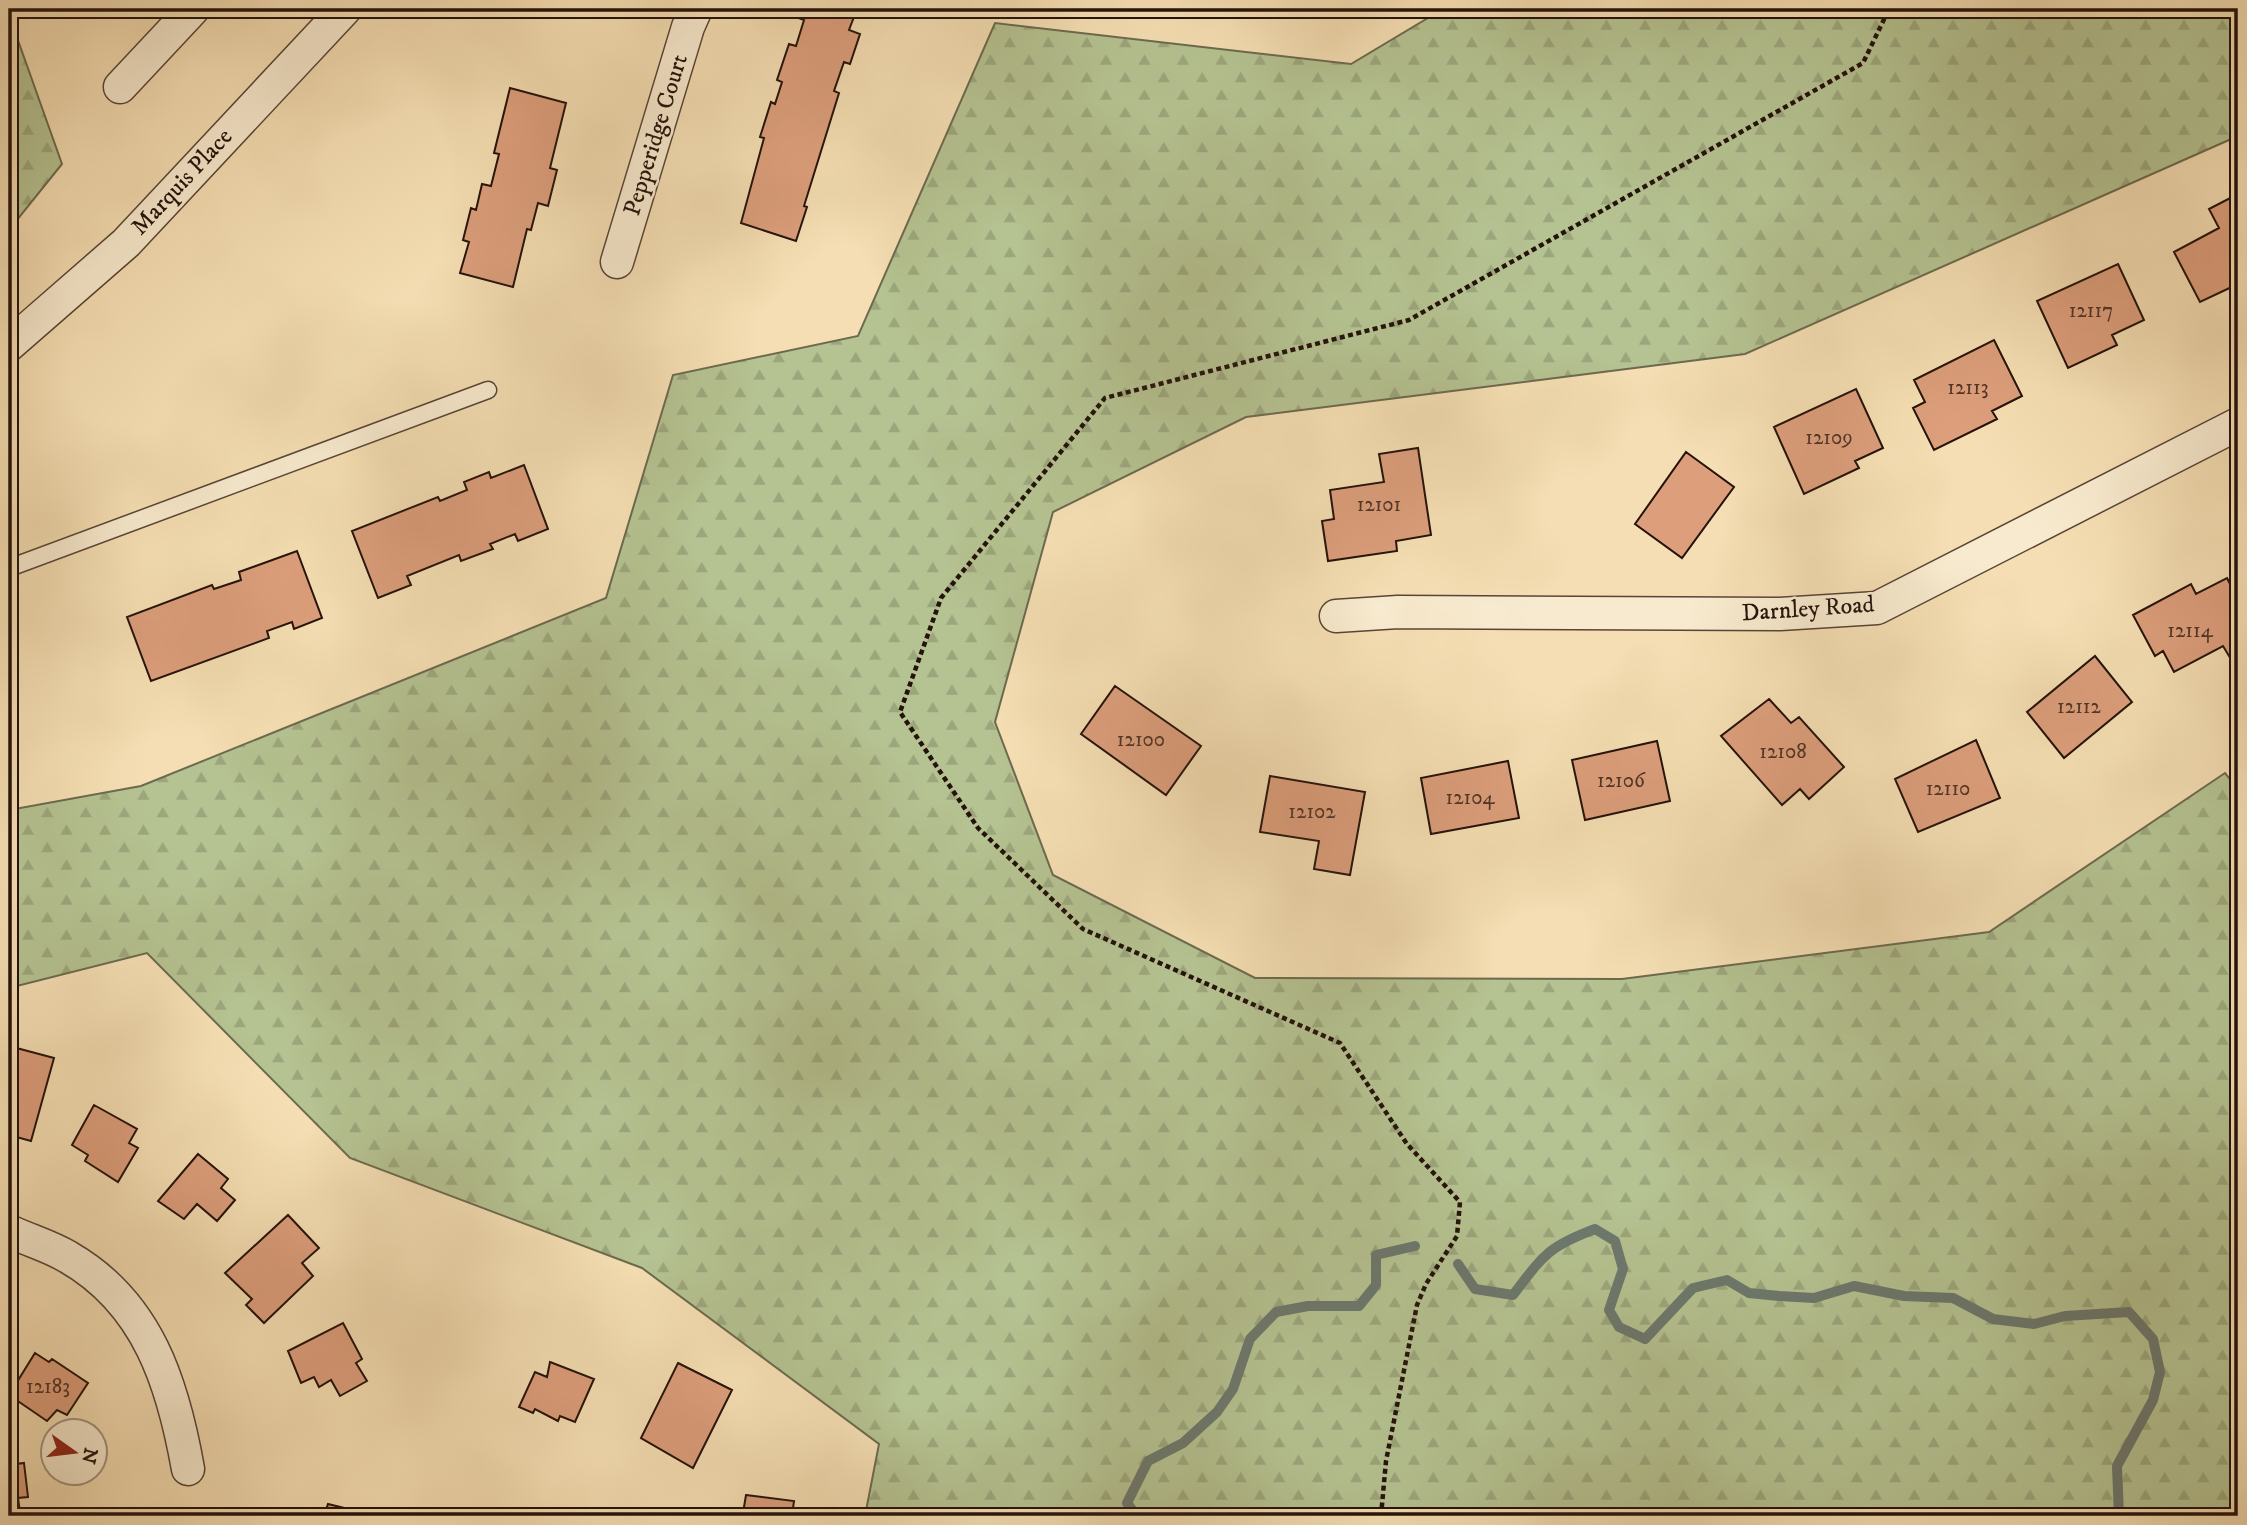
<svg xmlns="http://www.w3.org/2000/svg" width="2247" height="1525" viewBox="0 0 2247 1525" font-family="'IM FELL DW Pica',serif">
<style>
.forest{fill:url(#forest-firs);stroke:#6c6a4e;stroke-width:2}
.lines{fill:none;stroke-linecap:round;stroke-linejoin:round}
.stream{stroke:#6c786d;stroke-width:10}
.building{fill:#dc9e7b;stroke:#24120b;stroke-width:2}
.service-casing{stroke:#584535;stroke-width:19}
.minor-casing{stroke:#584535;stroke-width:35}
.path{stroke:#24120b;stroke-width:4.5;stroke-dasharray:5 3.5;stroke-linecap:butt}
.service{stroke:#f8eace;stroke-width:16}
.minor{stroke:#f8eace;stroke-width:32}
.labels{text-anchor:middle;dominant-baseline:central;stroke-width:5;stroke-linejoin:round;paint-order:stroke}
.number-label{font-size:21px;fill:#523527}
.street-label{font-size:24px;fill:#24120b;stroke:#f8eace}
</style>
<defs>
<pattern id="forest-firs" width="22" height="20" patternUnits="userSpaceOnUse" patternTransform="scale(1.75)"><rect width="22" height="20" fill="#b5c291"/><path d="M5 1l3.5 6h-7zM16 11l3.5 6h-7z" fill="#9ca67c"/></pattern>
</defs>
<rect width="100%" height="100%" fill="#f5deb3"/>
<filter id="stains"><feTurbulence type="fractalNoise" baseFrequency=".00286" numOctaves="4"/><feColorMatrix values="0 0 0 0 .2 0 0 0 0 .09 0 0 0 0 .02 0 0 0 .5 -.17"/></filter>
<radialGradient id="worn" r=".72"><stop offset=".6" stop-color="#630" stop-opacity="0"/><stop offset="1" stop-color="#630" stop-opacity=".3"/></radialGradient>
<path class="forest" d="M1443,9H2238V136L1745,354L1246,417L1053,512L995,722L1053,875L1255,978L1622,979L1989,932L2225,773L2238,789V1516H865L879,1444L642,1268L350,1158L147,953L9,988V810L141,786L606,598L673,375L858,336L995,23L1351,64Z
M9,15L62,164L9,230Z"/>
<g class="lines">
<path class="stream" d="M1458,1264L1475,1289L1513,1295C1543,1256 1547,1247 1595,1229L1615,1241L1623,1269L1609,1310L1619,1327L1645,1339L1693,1288L1727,1280L1749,1293L1779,1296L1814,1298L1854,1286L1904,1296L1953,1298L1993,1319L2034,1324L2065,1316L2129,1312L2153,1339L2160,1372L2153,1400L2117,1466L2119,1516
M1137,1516L1127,1503L1148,1461L1183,1443L1217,1412L1233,1389L1250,1339L1276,1312L1308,1306H1359L1376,1285V1255L1415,1246"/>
</g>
<path class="building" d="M796,9H857L849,30L860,34L850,64L844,62L834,91L839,93L804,206L807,207L796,241L741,223L764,138L760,137L771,102L775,104L782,82L777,80L789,44L796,46L804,20L793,16Z
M510,88L566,103L550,168L557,170L548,206L538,203L531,230L527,229L513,287L460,273L469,242L463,240L471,208L476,210L482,184L491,186L499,154L494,153Z
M2238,194V284L2200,302L2174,252L2219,228L2209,209Z
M2118,264L2144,320L2112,335L2117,345L2068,368L2037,301Z
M1994,340L2022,396L1992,411L1997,419L1934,450L1913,408L1925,402L1914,380Z
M1856,389L1883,448L1855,461L1859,468L1804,494L1774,427Z
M1418,448L1431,535L1396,541L1397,551L1328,561L1322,521L1334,519L1330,490L1384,482L1379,454Z
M1686,452L1734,487L1682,558L1635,524Z
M524,465L548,529L518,541L515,534L490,544L493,549L461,561L459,555L407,576L411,585L378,598L352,531L438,497L440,501L467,490L464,482L489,472L491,478Z
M297,551L322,618L294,629L292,622L267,631L269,638L151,681L127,617L212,585L214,589L241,580L239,572Z
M2227,578L2238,600V671L2223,646L2174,672L2163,651L2155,656L2133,615L2191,584L2196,594Z
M2095,656L2132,702L2064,758L2027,712Z
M1115,686L1201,746L1166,795L1081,734Z
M1769,699L1791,723L1799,717L1844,767L1809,799L1800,789L1782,805L1721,736Z
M1976,740L2000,798L1918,832L1895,779Z
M1657,741L1670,801L1585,820L1572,760Z
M1508,761L1519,818L1431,834L1421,778Z
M1270,776L1365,792L1350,875L1314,869L1319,841L1260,832Z
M9,1046L54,1058L31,1141L9,1135Z
M94,1105L137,1129L129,1143L138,1148L118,1182L85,1161L88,1155L72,1145Z
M198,1154L228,1179L221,1188L235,1200L217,1221L197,1204L184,1219L158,1201Z
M288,1215L319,1248L302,1263L313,1276L264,1323L246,1305L252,1299L225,1273Z
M343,1323L362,1359L356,1363L367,1381L340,1396L331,1380L319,1387L314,1377L301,1383L288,1351Z
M35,1353L49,1362L52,1359L88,1383L67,1415L57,1410L47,1421L9,1395Z
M550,1362L594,1379L575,1422L560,1416L558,1421L535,1409L533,1413L519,1407L535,1372L547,1377Z
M678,1363L732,1390L693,1468L641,1438Z
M24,1463L28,1497L18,1498L20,1512L9,1514V1465Z
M746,1495L794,1501L792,1516H737V1512L743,1513Z
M328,1504L373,1515L324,1516Z"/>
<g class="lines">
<defs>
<path id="service" d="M9,568L488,390"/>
<path id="minor" d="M120,87L193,9
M617,262L688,27L696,9
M9,345L126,243L345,9
M1336,616L1398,612L1780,614L1877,608L2238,424
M9,1231C28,1240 50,1246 68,1257C148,1303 173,1384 188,1469"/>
</defs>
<use href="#service" class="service-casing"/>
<use href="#minor" class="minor-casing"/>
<path class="path" d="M1381,1516L1386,1461L1417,1305L1426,1284L1457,1236L1460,1202L1407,1144L1340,1043L1083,929L978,828L900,712L941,598L1105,398L1409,320L1863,63L1889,9"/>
<use href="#service" class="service"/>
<use href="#minor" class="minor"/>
</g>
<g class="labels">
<g class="number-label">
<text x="2091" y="311">12117</text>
<text x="1968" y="388">12113</text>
<text x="1829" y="438">12109</text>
<text x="1379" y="505">12101</text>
<text x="2190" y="631">12114</text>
<text x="2079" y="707">12112</text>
<text x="1141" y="740">12100</text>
<text x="1783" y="752">12108</text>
<text x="1621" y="781">12106</text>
<text x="1948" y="789">12110</text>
<text x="1470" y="798">12104</text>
<text x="1312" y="812">12102</text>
<text x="48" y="1387">12183</text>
</g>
<g class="street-label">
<text transform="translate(656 135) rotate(-73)">Pepperidge Court</text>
<text transform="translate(182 182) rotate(-47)">Marquis Place</text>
<text transform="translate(1808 609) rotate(-4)">Darnley Road</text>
</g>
</g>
<rect width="2247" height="1525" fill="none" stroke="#f5deb3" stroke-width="35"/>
<rect x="10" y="10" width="2226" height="1504" fill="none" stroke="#24120b" stroke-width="3.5"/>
<rect x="18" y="18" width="2212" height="1490" fill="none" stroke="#24120b" stroke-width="2"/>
<g transform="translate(74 1452) rotate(104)"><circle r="33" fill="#f8eace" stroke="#a39480" stroke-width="2"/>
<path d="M0-5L12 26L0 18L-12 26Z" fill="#8f2418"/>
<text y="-10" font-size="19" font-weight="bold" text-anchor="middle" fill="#24120b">N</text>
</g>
<rect width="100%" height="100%" filter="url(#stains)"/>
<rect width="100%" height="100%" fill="url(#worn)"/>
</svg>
